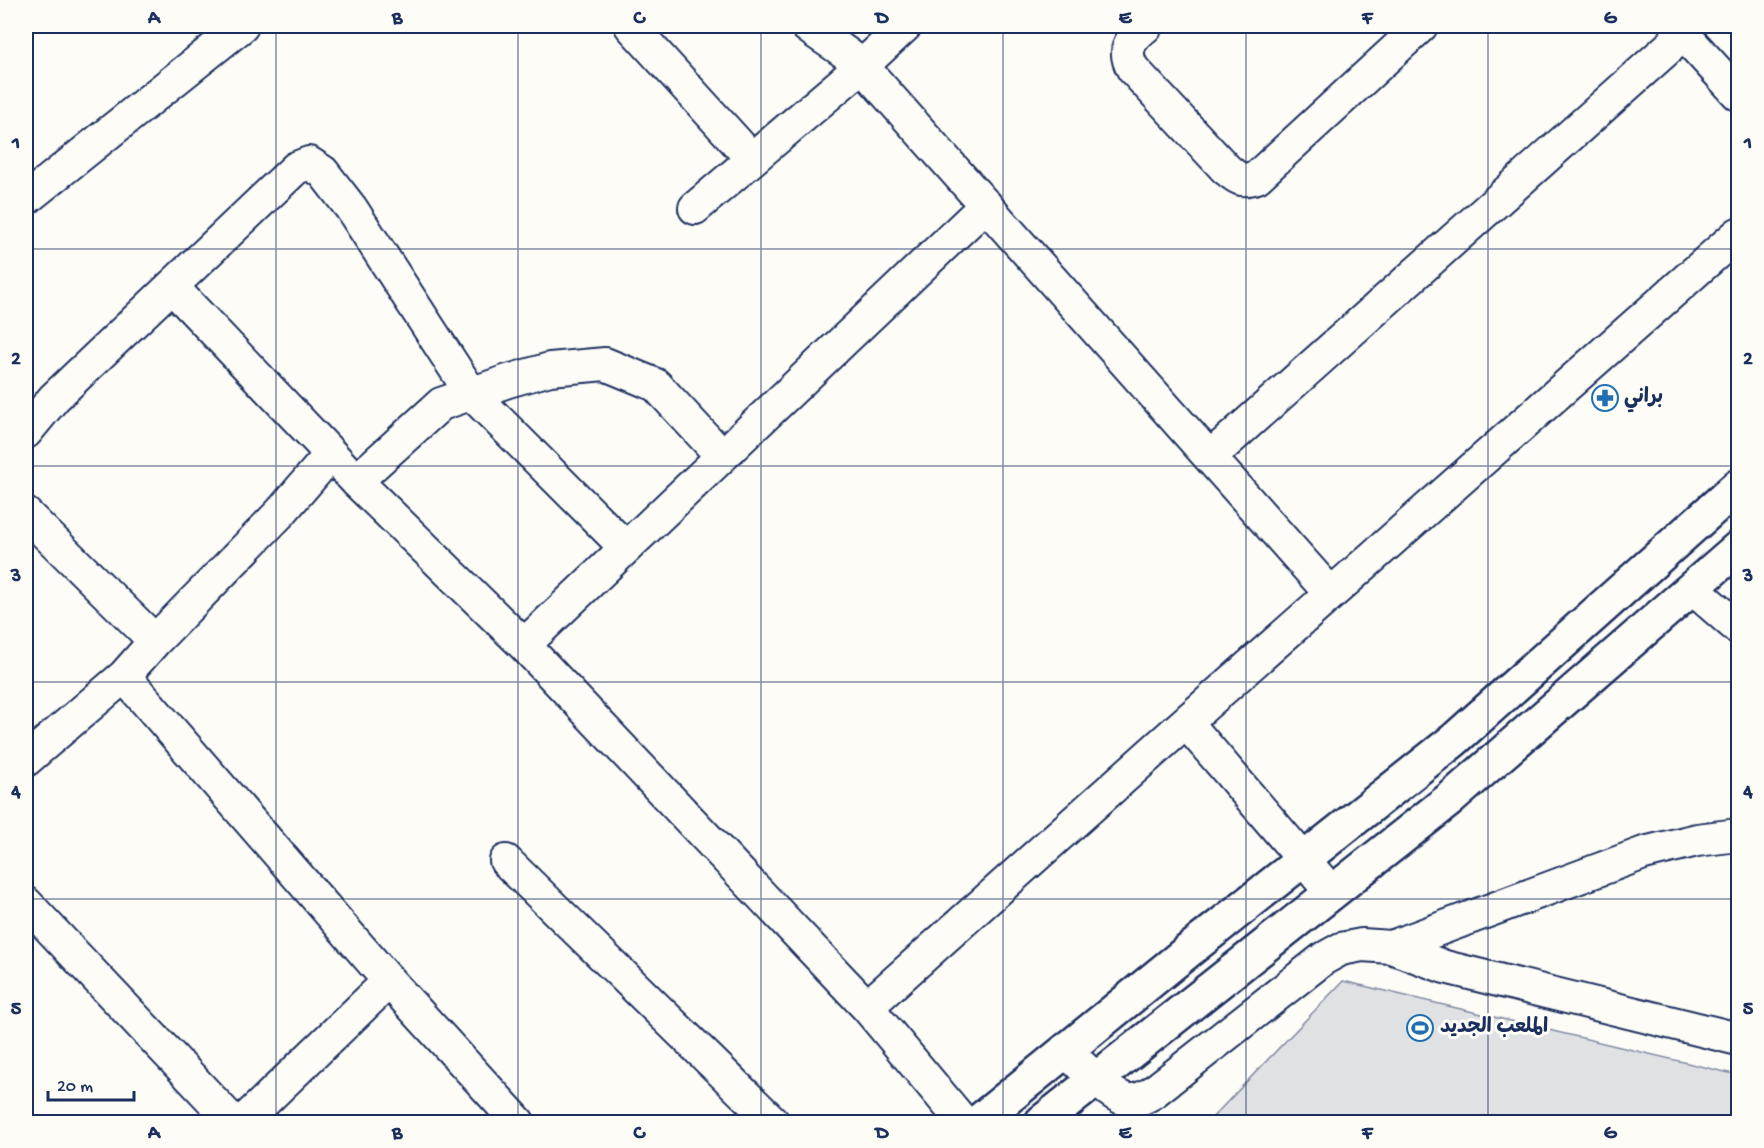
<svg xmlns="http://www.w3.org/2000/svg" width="1764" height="1148" viewBox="0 0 1764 1148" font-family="'Gochi Hand','Playpen Sans Arabic',sans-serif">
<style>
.green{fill:#e0e1e3;stroke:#7e88a0;stroke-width:1.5}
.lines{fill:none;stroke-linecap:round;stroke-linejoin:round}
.street-casing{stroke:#1b2f5e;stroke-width:36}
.primary-casing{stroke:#1b2f5e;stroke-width:38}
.street{stroke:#fdfcf7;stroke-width:32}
.primary{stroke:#fdfcf7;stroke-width:33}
.grid{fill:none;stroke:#1b2f5e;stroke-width:1.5;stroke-opacity:0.55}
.labels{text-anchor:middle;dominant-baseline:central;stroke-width:6;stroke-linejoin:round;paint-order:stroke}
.poi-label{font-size:20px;font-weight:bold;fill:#1b2f5e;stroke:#fdfcf7;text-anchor:start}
.neatline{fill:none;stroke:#1b2f5e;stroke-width:2}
.grid-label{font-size:20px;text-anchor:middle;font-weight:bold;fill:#1b2f5e}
</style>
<rect width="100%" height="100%" fill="#fdfcf7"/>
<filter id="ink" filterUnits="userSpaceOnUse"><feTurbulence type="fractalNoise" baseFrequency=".0167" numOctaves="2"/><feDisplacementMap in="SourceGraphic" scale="12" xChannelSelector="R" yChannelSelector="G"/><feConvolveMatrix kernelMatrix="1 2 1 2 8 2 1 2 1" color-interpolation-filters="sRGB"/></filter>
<g filter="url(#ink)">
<path class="green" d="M1343,981L1738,1075V1122H1208Z"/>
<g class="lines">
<defs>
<path id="street" d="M631,26L752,159
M807,26C825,40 845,50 862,66L1331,594
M1146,26C1130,39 1122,50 1133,69L1226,169C1238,179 1241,182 1257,177L1421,26
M1676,26L1738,94
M26,199L242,26
M695,208L862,66L905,26
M172,287L331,454
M26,432L54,398L296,168L309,163L323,172L351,208L471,393L626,548
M1210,457L1684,34
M356,481L441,404L508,381L550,369L605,364L656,385L722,456
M26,514L155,641
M1692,588L1738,628
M524,645L986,205
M124,676L389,981
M1186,722L1332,893
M26,760L124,676L155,641L281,512L331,454L356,481L524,645L867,1007L963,1122
M506,861L773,1122
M26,903L233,1122
M1391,947L1644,853L1697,840L1738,835
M867,1007L1186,722L1738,234
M1065,1050C1079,1063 1109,1095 1125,1099C1135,1102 1143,1098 1152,1093L1323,959L1341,949L1362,945L1391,947L1445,967L1738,1039
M243,1122L389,981L518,1122"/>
<path id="primary" d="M978,1122L1188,951L1454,740L1738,486
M1042,1122L1449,800L1738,548"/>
</defs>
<use href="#street" class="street-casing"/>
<use href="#primary" class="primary-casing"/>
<use href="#street" class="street"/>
<use href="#primary" class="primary"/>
</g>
</g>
<path class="grid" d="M276,26V1122M518,26V1122M761,26V1122M1003,26V1122M1246,26V1122M1488,26V1122M26,249H1738M26,466H1738M26,682H1738M26,899H1738"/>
<defs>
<symbol id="pharmacy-ring" viewBox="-11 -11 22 22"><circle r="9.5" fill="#fdfcf7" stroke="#1f6fb2" stroke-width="1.5"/><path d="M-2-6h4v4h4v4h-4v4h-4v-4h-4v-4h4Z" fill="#1f6fb2"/></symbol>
<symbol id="stadium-ring" viewBox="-11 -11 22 22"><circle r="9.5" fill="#fdfcf7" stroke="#1f6fb2" stroke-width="1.5"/><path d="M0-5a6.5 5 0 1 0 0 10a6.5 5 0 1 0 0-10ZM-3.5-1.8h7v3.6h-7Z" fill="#1f6fb2"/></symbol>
</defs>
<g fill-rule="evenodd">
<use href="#pharmacy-ring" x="1590" y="383" width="30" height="30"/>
<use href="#stadium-ring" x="1405" y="1013" width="30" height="30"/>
</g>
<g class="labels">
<g class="poi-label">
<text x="1624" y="398">براني</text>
<text x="1440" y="1028">الملعب الجديد</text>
</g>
</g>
<rect width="1764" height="1148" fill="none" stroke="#fdfcf7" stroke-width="66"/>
<path d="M48 1091v9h86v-9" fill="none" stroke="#1b2f5e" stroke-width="3"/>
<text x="57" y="1091" font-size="18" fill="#1b2f5e" stroke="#fdfcf7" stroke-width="4.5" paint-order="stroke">20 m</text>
<rect x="33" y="33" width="1698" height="1082" class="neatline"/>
<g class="grid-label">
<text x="154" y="23">A</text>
<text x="397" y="23">B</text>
<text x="639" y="23">C</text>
<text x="882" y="23">D</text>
<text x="1125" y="23">E</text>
<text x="1367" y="23">F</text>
<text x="1610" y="23">G</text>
<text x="16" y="148">1</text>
<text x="1748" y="148">1</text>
<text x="16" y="364">2</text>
<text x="1748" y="364">2</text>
<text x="16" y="581">3</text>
<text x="1748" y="581">3</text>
<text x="16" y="797">4</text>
<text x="1748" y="797">4</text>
<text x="16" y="1014">5</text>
<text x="1748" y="1014">5</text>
<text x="154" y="1138">A</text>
<text x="397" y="1138">B</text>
<text x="639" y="1138">C</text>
<text x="882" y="1138">D</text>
<text x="1125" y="1138">E</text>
<text x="1367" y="1138">F</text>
<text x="1610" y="1138">G</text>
</g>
</svg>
